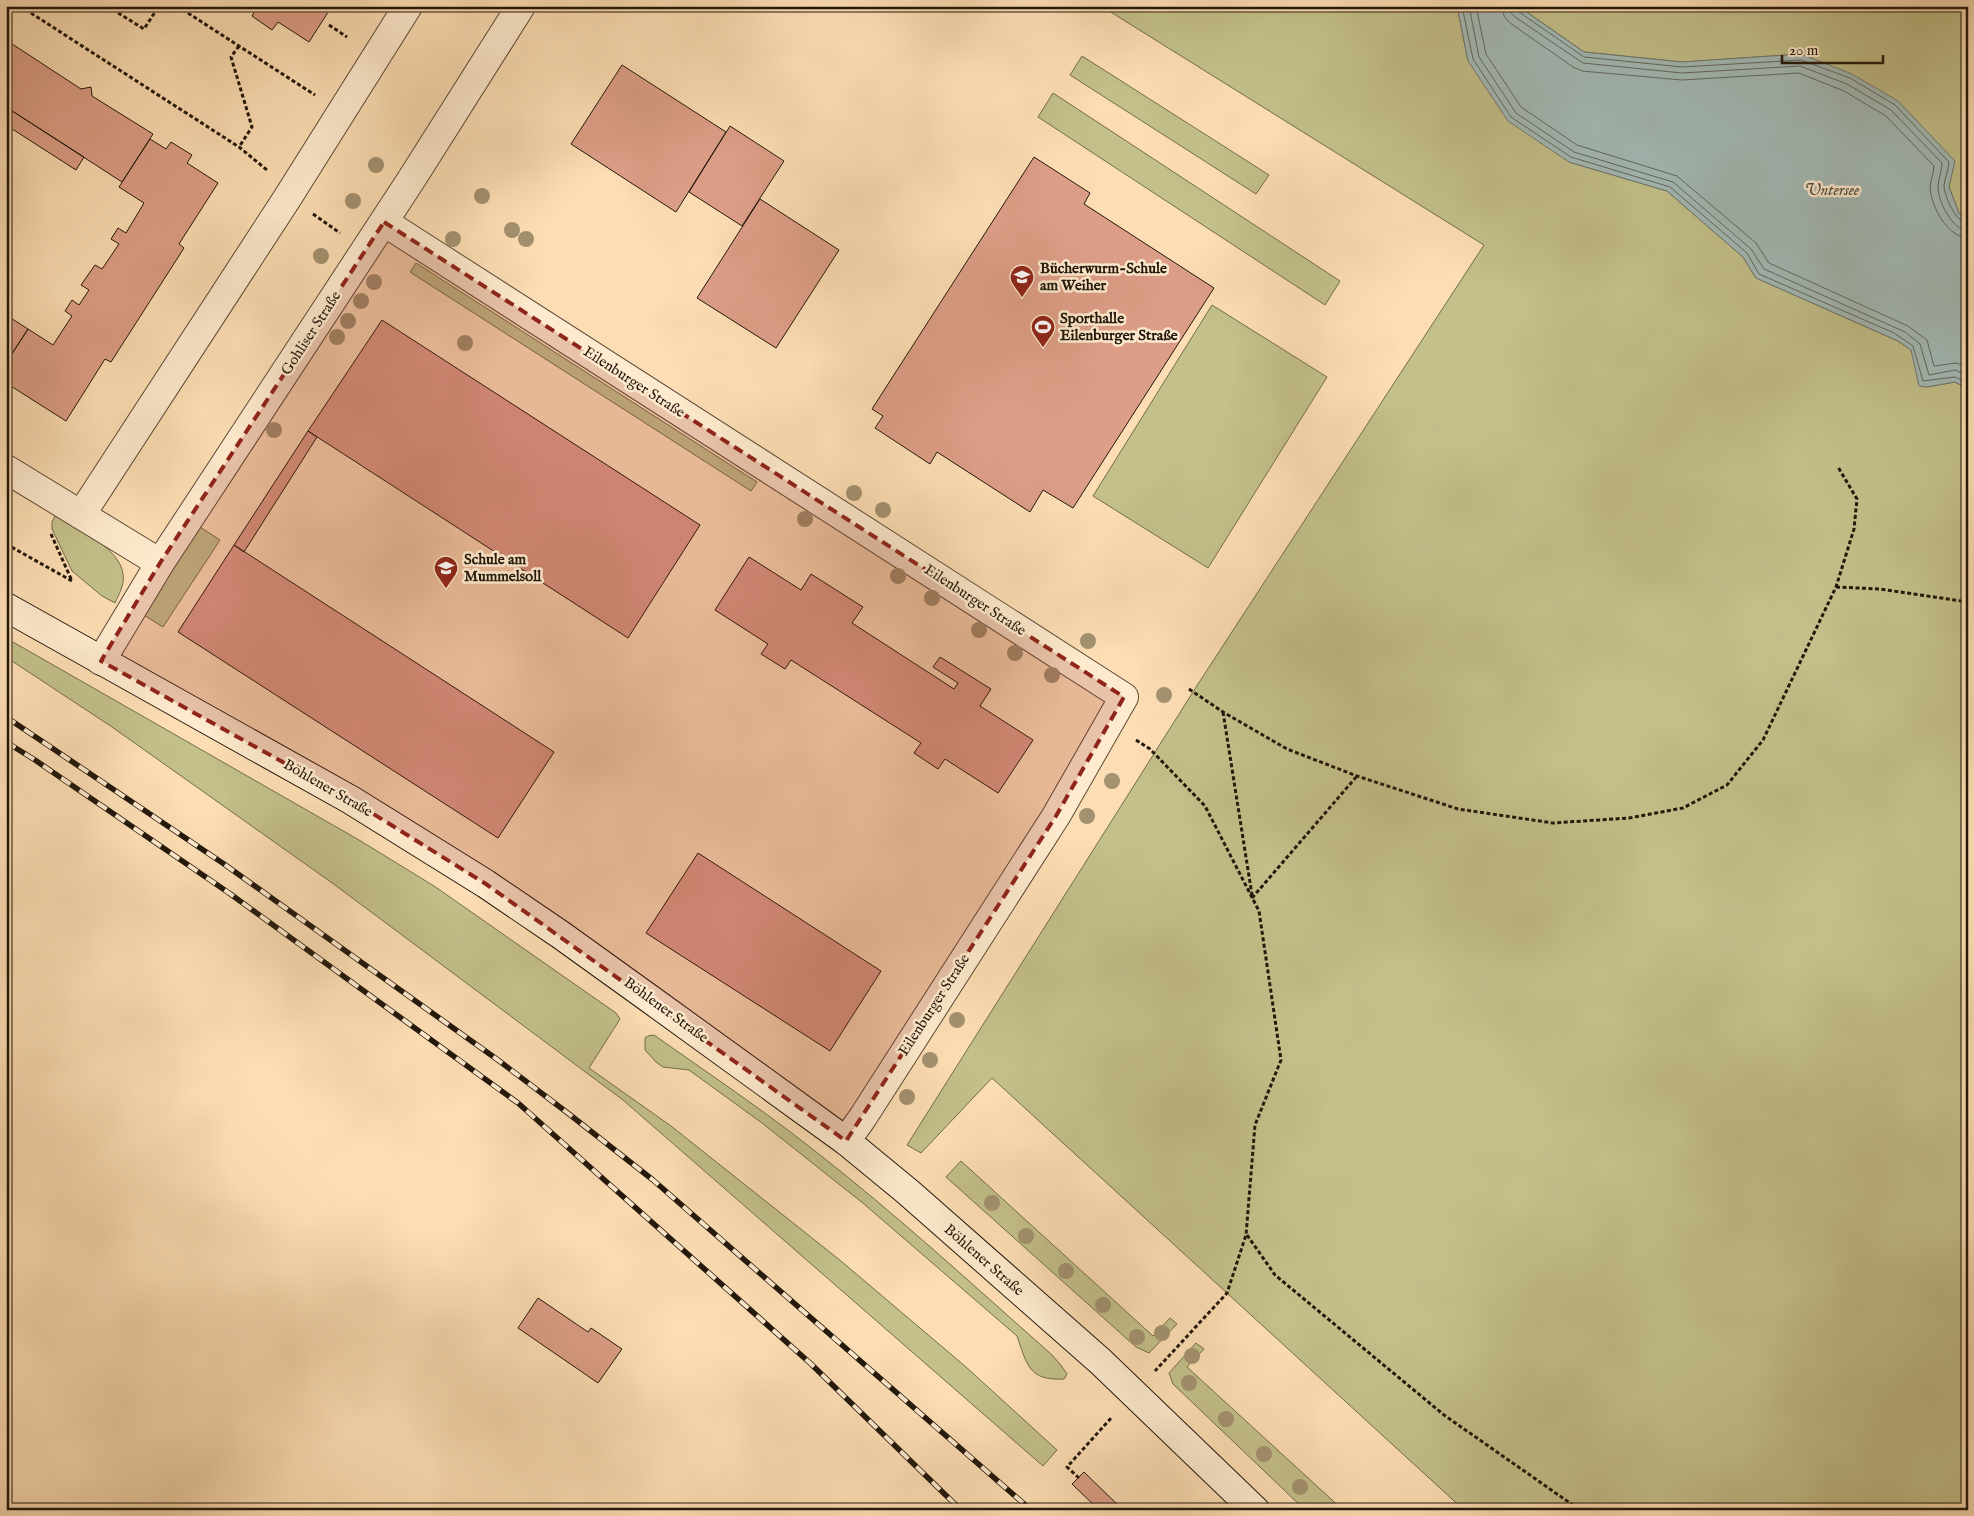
<svg xmlns="http://www.w3.org/2000/svg" width="1974" height="1516" viewBox="0 0 1974 1516" font-family="'IM FELL English',serif">
<style>
.green{fill:#c3c08a;stroke:#726c4a}
.water{fill:#a3bab6;stroke:#6f7972}
.lines{fill:none;stroke-linecap:round;stroke-linejoin:round}
.shore{stroke:#626860;stroke-width:1}
.building{fill:#dd9e87;stroke:#22170b}
.street-casing{stroke:#594935;stroke-width:30}
.secondary-casing{stroke:#22170b;stroke-width:30}
.path{stroke:#22170b;stroke-width:3;stroke-dasharray:4 2.5;stroke-linecap:butt}
.street{stroke:#feeace;stroke-width:28}
.secondary{stroke:#feeace;stroke-width:28}
.rail-casing{stroke:#22170b;stroke-width:5.5}
.rail{stroke:#feeace;stroke-width:4;stroke-dasharray:11;stroke-linecap:butt}
.tree{fill:#a3916f}
.marked{fill:#8f2418;fill-opacity:0.2;stroke:#8f2418;stroke-width:4;stroke-dasharray:10 6;stroke-linejoin:round}
.labels{text-anchor:middle;dominant-baseline:central;stroke-width:5;stroke-linejoin:round;paint-order:stroke}
.poi-label{font-size:15px;font-weight:bold;fill:#22170b;stroke:#feeace;text-anchor:start}
.street-label{font-size:15px;fill:#22170b;stroke:#feeace}
.water-label{font-size:16px;font-style:italic;fill:#4f5047;stroke:#feeace}
</style>
<rect width="100%" height="100%" fill="#fddeb4"/>
<filter id="stains"><feTurbulence type="fractalNoise" baseFrequency=".004" numOctaves="4"/><feColorMatrix values="0 0 0 0 .2 0 0 0 0 .09 0 0 0 0 .02 0 0 0 .5 -.17"/></filter>
<radialGradient id="worn" r=".72"><stop offset=".6" stop-color="#630" stop-opacity="0"/><stop offset="1" stop-color="#630" stop-opacity=".3"/></radialGradient>
<path class="green" d="M1101,6H1457L1468,61L1569,162L1667,191L1743,257L1756,278L1898,341L1911,350L1927,387L1955,382L1966,388L1968,393V1510H1464L992,1078L921,1153L907,1145L1198,684L1484,245Z
M1518,6H1968V221L1959,213L1949,187L1801,54L1682,62L1584,52Z
M1082,56L1269,175L1256,194L1070,75Z
M1053,93L1340,281L1325,305L1038,117Z
M416,263L757,482L751,491L410,272Z
M1212,305L1327,377L1208,568L1093,496Z
M56,514C76,528 120,548 123,574C125,584 119,594 115,603L102,596L72,571L52,529V522Z
M200,527L220,540L163,627L142,614Z
M6,638L359,840L434,886L616,1013L620,1019L589,1068L671,1126L841,1261L966,1367L1057,1450L1043,1466L623,1100L335,885L112,727L6,657Z
M654,1035C708,1073 763,1110 815,1151C897,1215 973,1285 1051,1354L1060,1364L1067,1374L1064,1379C1029,1381 1027,1365 1017,1336L864,1204L762,1123L689,1070L663,1067L656,1062L645,1050V1038L648,1036Z
M961,1161L1153,1336L1170,1318L1177,1324L1149,1353L1136,1347L946,1177Z
M1196,1343L1204,1349L1187,1367L1343,1510H1305L1173,1384L1169,1373Z"/>
<path class="water" d="M1457,6H1518L1584,52L1682,62L1801,54L1852,74L1898,101L1955,161L1949,187L1959,213L1968,221V393L1966,388L1955,382L1927,387L1919,386L1911,350L1898,341L1756,278L1743,257L1667,191L1569,162L1508,121L1468,61Z"/>
<g class="lines">
<path class="shore" d="M1462,6L1473,59L1511,117L1571,157L1670,187L1747,253L1759,274L1894,333L1913,346L1923,381L1955,377L1968,383
M1469,6L1479,57L1516,113L1574,152L1673,182L1751,249L1764,269L1905,332L1920,344L1929,375L1955,370L1968,376
M1476,6L1486,54L1521,107L1577,145L1677,176L1756,243L1769,263L1908,326L1927,340L1934,366L1956,363L1968,367
M1502,6L1504,16L1510,23L1573,67L1582,71L1682,80L1799,73L1844,91L1886,116L1934,166C1934,173 1930,181 1930,189C1932,207 1947,237 1968,238
M1510,6L1511,13L1515,17L1583,63L1682,73L1800,66L1847,84L1891,110L1942,163C1942,171 1938,179 1938,187C1938,201 1952,230 1968,231
M1516,6L1519,12L1584,57L1682,67L1801,60L1850,78L1895,105L1949,162C1949,169 1945,177 1944,185C1944,196 1956,223 1968,224"/>
</g>
<path class="building" d="M254,6H332L309,42L278,22L272,30L252,16L257,8Z
M6,40L81,89L91,87L92,96L153,134L122,182L6,107Z
M622,65L726,132L676,212L571,144Z
M6,107L84,157L76,170L6,125Z
M730,126L784,161L742,226L689,192Z
M150,139L166,149L171,142L192,155L187,163L218,183L179,244L184,248L111,362L105,359L66,421L6,383V363L28,329L53,345L72,316L65,311L72,300L79,305L89,290L81,285L95,265L102,269L119,244L111,239L118,228L126,233L144,203L119,187Z
M1034,157L1090,193L1084,204L1214,288L1073,508L1043,490L1030,512L937,452L930,464L875,428L883,416L872,409Z
M760,199L839,250L776,348L697,298Z
M6,315L28,329L6,363Z
M382,320L700,525L628,638L308,431Z
M308,431L317,437L244,552L234,545Z
M234,545L554,752L498,838L178,632Z
M749,557L801,590L811,574L863,607L852,623L954,689L958,683L933,667L940,657L991,689L980,706L1033,740L998,793L945,759L938,769L914,753L921,743L791,660L785,669L761,654L768,644L715,610Z
M698,853L881,971L830,1051L646,933Z
M538,1298L588,1332L591,1328L622,1349L598,1383L518,1328Z
M1084,1472L1123,1510H1099L1072,1484Z"/>
<g class="lines">
<defs>
<path id="street" d="M384,222L1124,697L1056,816L863,1117L846,1141
M6,469L160,563
M81,515L288,197L408,6
M101,661L160,563L411,180L521,6"/>
<path id="secondary" d="M6,607L351,800L486,884L561,935L650,999L846,1141L908,1192L1100,1361L1255,1510"/>
</defs>
<use href="#street" class="street-casing"/>
<use href="#secondary" class="secondary-casing"/>
<path class="path" d="M20,6L239,147L267,170
M107,6L144,29L159,6
M177,6L315,95
M329,25L347,37
M239,46L231,57L252,127L239,147
M313,214L340,233
M51,534L72,581
M6,544L72,581
M1836,587L1880,589L1968,602
M1189,689L1223,712L1287,749L1357,776L1458,809L1553,823L1629,818L1683,808L1727,785L1763,740L1836,587L1854,529L1857,499L1838,467
M1223,712L1252,895
M1136,740L1150,749L1205,806L1259,911L1281,1060L1255,1125L1246,1235L1227,1293L1155,1371
M1252,898L1357,776
M1247,1235L1275,1275L1444,1415L1580,1510
M1079,1478L1067,1467L1112,1417"/>
<use href="#street" class="street"/>
<use href="#secondary" class="secondary"/>
<defs>
<path id="rail" d="M6,717L224,864L498,1060L569,1114L653,1180L1031,1510
M6,742L35,760L229,893L518,1103L810,1363L961,1510"/>
</defs>
<use href="#rail" class="rail-casing"/>
<use href="#rail" class="rail"/>
</g>
<g class="tree">
<circle cx="376" cy="165" r="8"/>
<circle cx="482" cy="196" r="8"/>
<circle cx="353" cy="201" r="8"/>
<circle cx="512" cy="230" r="8"/>
<circle cx="453" cy="239" r="8"/>
<circle cx="526" cy="239" r="8"/>
<circle cx="321" cy="256" r="8"/>
<circle cx="374" cy="282" r="8"/>
<circle cx="361" cy="301" r="8"/>
<circle cx="348" cy="321" r="8"/>
<circle cx="337" cy="337" r="8"/>
<circle cx="465" cy="343" r="8"/>
<circle cx="274" cy="430" r="8"/>
<circle cx="854" cy="493" r="8"/>
<circle cx="883" cy="510" r="8"/>
<circle cx="805" cy="519" r="8"/>
<circle cx="898" cy="576" r="8"/>
<circle cx="932" cy="598" r="8"/>
<circle cx="979" cy="630" r="8"/>
<circle cx="1088" cy="641" r="8"/>
<circle cx="1015" cy="653" r="8"/>
<circle cx="1052" cy="675" r="8"/>
<circle cx="1164" cy="695" r="8"/>
<circle cx="1112" cy="781" r="8"/>
<circle cx="1087" cy="816" r="8"/>
<circle cx="957" cy="1020" r="8"/>
<circle cx="930" cy="1060" r="8"/>
<circle cx="907" cy="1097" r="8"/>
<circle cx="992" cy="1203" r="8"/>
<circle cx="1026" cy="1236" r="8"/>
<circle cx="1066" cy="1271" r="8"/>
<circle cx="1103" cy="1305" r="8"/>
<circle cx="1162" cy="1333" r="8"/>
<circle cx="1137" cy="1337" r="8"/>
<circle cx="1192" cy="1356" r="8"/>
<circle cx="1189" cy="1383" r="8"/>
<circle cx="1226" cy="1419" r="8"/>
<circle cx="1264" cy="1454" r="8"/>
<circle cx="1300" cy="1487" r="8"/>
</g>
<path class="marked" d="M384,222L1124,697L1056,816L846,1141L486,884L351,800L101,661L160,563Z"/>
<defs>
<symbol id="school-pin" viewBox="-11 -11 22 30"><path d="M0 17L-7.5 6A9.5 9.5 0 1 1 7.5 6Z" fill="#8f2418" stroke="#feeace"/><path d="M0-5L7-2L0 1L-7-2ZM-4 1L0 2.5L4 1V4Q0 6-4 4Z" fill="#fff"/></symbol>
<symbol id="stadium-pin" viewBox="-11 -11 22 30"><path d="M0 17L-7.5 6A9.5 9.5 0 1 1 7.5 6Z" fill="#8f2418" stroke="#feeace"/><path d="M0-5a6.5 5 0 1 0 0 10a6.5 5 0 1 0 0-10ZM-3.5-1.8h7v3.6h-7Z" fill="#fff"/></symbol>
</defs>
<g fill-rule="evenodd">
<use href="#school-pin" x="1008" y="263" width="28" height="38"/>
<use href="#stadium-pin" x="1029" y="313" width="28" height="38"/>
<use href="#school-pin" x="432" y="554" width="28" height="38"/>
</g>
<g class="labels">
<g class="poi-label">
<text x="1040" y="268">Bücherwurm-Schule<tspan x="1040" dy="17">am Weiher</tspan></text>
<text x="1060" y="318">Sporthalle<tspan x="1060" dy="17">Eilenburger Straße</tspan></text>
<text x="464" y="559">Schule am<tspan x="464" dy="17">Mummelsoll</tspan></text>
</g>
<g class="street-label">
<text transform="translate(311 333) rotate(-57)">Gohliser Straße</text>
<text transform="translate(634 382) rotate(33)">Eilenburger Straße</text>
<text transform="translate(975 600) rotate(33)">Eilenburger Straße</text>
<text transform="translate(328 788) rotate(30)">Böhlener Straße</text>
<text transform="translate(934 1005) rotate(-57)">Eilenburger Straße</text>
<text transform="translate(666 1010) rotate(36)">Böhlener Straße</text>
<text transform="translate(984 1260) rotate(41)">Böhlener Straße</text>
</g>
<g class="water-label">
<text x="1832" y="191">Untersee</text>
</g>
</g>
<rect width="1974" height="1516" fill="none" stroke="#fddeb4" stroke-width="25"/>
<rect x="8" y="8" width="1959" height="1501" fill="none" stroke="#22170b" stroke-width="2.5"/>
<rect x="12" y="12" width="1949" height="1491" fill="none" stroke="#22170b"/>
<path d="M1782 55v8h101v-8" fill="none" stroke="#22170b" stroke-width="2.5"/>
<text x="1789" y="55" font-size="15" fill="#22170b" stroke="#feeace" stroke-width="4" paint-order="stroke">20 m</text>
<rect width="100%" height="100%" filter="url(#stains)"/>
<rect width="100%" height="100%" fill="url(#worn)"/>
</svg>
